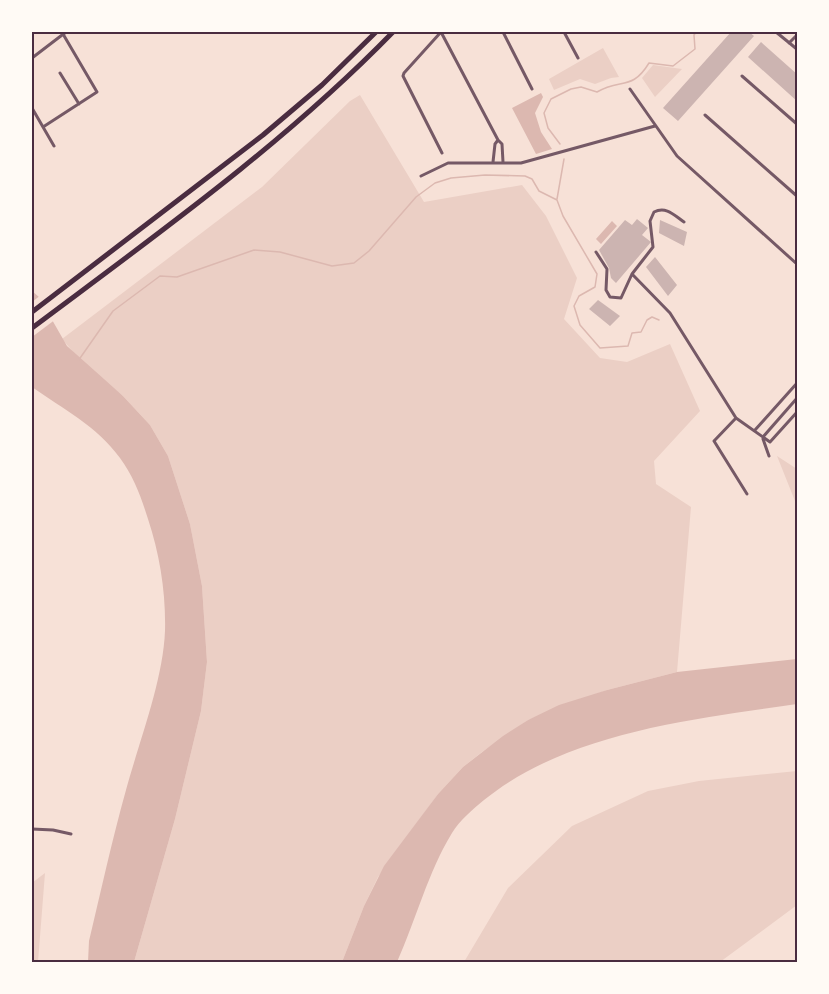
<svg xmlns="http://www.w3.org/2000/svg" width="829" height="994" viewBox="0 0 829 994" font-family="Mulish,sans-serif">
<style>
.green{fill:#ebcfc5}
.water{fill:#dcb8b0}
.pier{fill:#f7e1d7}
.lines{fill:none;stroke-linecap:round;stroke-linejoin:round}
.stream{stroke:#dcb8b0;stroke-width:1.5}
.building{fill:#ccb4b1}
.minor{stroke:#755966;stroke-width:3}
.motorway{stroke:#4a2c40;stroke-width:5}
.neatline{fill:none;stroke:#4a2c40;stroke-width:2}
</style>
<rect width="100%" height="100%" fill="#f7e1d7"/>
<path class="green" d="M603,48L619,77L611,78L595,84L580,79L554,90L549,79Z
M653,65L682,69L655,97L642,78Z
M360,95L424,202L522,185L546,216L577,278L564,319L600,358L627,362L670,344L700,411L654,461L656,484L691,507L677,672L607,690L528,720L482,752L463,767L438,794L378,877L364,906L342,962H134L175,819L201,711L207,662L202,586L190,524L168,456L150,425L123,396L81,361L62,339L262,187L350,101Z
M777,456L797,469V506Z
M797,771V905L720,962H464L508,888L572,826L648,791L699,781Z
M45,873L38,962H32V883Z"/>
<path class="water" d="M541,93L543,97L535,113L541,132L552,149L536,154L512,108Z
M612,221L617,226L601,244L596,239Z
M32,291L39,297L67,346L123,396L150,425L168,456L190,524L202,586L207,662L201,711L175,819L134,962H88L89,941C101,891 112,840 126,790C139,742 163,681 165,631C166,594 160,555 148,519C141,497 134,477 120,458C97,426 63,409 32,387Z
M797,659V704C694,719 568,732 484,800C472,810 460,820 452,833C428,872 416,920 397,962H342L364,906L384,866L438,794L463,767L503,736L528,720L559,705L607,690L677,672Z"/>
<path class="pier" d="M41,295L51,306L56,319L32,337V302Z"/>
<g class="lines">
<path class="stream" d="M560,144L548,128L544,113L551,99L571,89L581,87L597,92C621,78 632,91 649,63L673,66L695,49L694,35L696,32
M557,199L564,159
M78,361L113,311L160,276L177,277L254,250L280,252L332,266L354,263L369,251L416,197L435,183L451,178L485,175L525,176L532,179L539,191L557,200L563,216L597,274L595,287L579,296L574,306L580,325L600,348L628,346L632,333L641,332L647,320L652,317L659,320"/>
</g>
<path class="building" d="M731,32H749L754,36L678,121L663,108Z
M761,42L798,75V102L748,57Z
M637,219L648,228L642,235L651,242L616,283L611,278L609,268L599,250L625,220L632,225Z
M660,220L687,232L684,246L659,233Z
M655,257L677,285L668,296L646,267Z
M598,300L620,316L610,326L589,309Z"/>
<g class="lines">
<path class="minor" d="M503,32L532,89
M564,32L578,58
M776,32L798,50
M789,43L798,34
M32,58L66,32
M60,73L79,104
M742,76L798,125
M630,89L677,156L798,265
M32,108L54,146
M705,115L798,197
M43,127L97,92L63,34
M442,153L403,76L404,73L441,32L498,140L502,144L503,162
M493,162L495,144L498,140
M421,176L448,163H521L655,126
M596,252L607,269L606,290L610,297L621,298L632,274L653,247L650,221L654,212C666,206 674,215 684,222
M632,274L670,313L736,418L770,442L798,411
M736,418L714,441L747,494
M755,430L798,382
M763,437L798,397
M763,439L769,456
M32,829L53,830L71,834"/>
<path class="motorway" d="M32,312L263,135L322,85L376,32
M32,328C156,235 284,144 393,32"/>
</g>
<rect width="829" height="994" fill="none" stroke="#fffaf5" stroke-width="66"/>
<rect x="33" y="33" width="763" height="928" class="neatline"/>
</svg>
